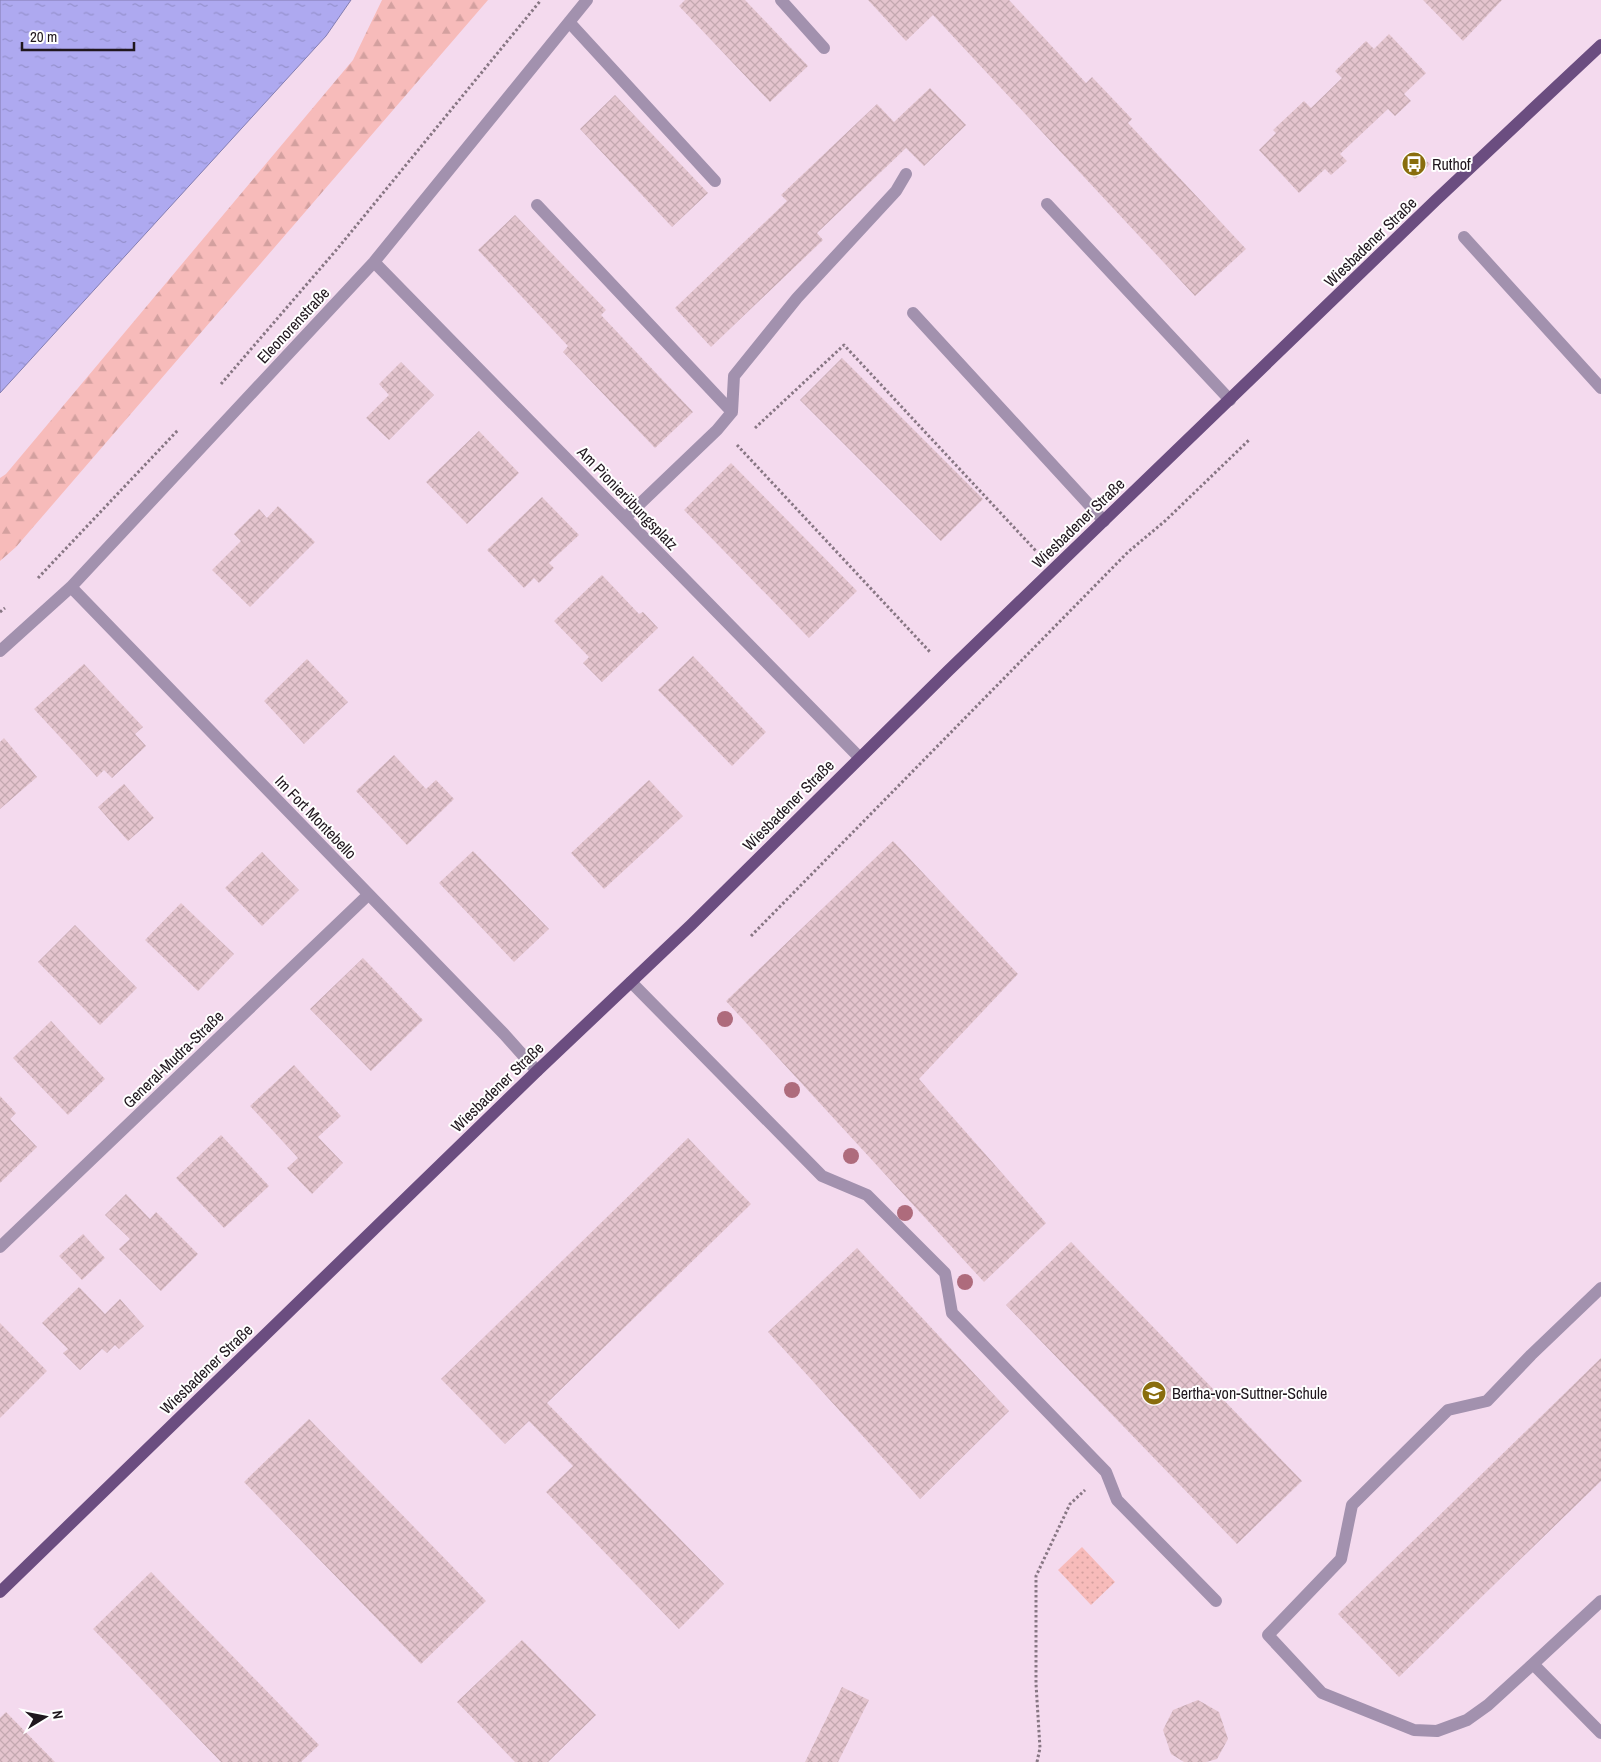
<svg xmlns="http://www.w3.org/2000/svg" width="1601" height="1762" viewBox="0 0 1601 1762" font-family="'Archivo Narrow',sans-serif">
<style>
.forest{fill:url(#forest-firs)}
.park{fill:url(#park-dots)}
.water{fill:url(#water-ripples);stroke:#837db1}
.building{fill:url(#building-cross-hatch)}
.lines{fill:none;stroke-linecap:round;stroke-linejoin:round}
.path{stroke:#877683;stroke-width:3;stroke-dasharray:2.5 2.5;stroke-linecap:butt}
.minor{stroke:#a291ae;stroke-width:12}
.major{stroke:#6b4d80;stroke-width:12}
.tree{fill:#ae6b7c}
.labels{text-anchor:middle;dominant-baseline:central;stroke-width:4;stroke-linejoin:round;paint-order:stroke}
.poi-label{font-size:16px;fill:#20171e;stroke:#fff;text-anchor:start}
.street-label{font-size:16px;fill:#20171e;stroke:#fff}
</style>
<defs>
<pattern id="forest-firs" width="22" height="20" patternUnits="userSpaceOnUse" patternTransform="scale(1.25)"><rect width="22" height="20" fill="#f7bbba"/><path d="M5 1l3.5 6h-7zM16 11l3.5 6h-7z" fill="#d3a09f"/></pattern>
<pattern id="park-dots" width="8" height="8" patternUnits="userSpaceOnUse" patternTransform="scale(1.25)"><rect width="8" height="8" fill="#f7bbba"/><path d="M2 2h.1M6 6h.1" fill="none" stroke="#d3a09f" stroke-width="1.8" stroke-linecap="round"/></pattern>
<pattern id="water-ripples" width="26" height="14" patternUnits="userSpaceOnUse" patternTransform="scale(1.25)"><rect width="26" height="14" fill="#aea9f0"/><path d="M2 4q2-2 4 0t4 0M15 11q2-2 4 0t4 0" fill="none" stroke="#9591cd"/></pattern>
<pattern id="building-cross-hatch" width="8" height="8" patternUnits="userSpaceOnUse" patternTransform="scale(1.25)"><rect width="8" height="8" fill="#e4c4ce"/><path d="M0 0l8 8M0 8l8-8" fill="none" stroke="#c3a8b0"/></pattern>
</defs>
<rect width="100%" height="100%" fill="#f4daee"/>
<path class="forest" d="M382,0H488L16,547L0,561V478L6,474L353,60Z"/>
<path class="park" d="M1082,1547L1115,1582L1091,1605L1058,1570Z"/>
<path class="water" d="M0,0H351L326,36L0,393Z"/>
<path class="building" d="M685,0H745L808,66L770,102L679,6Z
M868,0H1009L1086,83L1092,77L1132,119L1128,123L1246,249L1195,296L933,15L906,41Z
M1423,0H1502L1463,41Z
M1389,34L1426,73L1404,94L1411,101L1395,116L1388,109L1340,154L1347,161L1331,175L1325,169L1299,193L1259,150L1276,133L1273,130L1304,101L1311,108L1342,78L1335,71L1366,41L1374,49Z
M930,88L966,125L924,166L906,148L817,233L823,240L711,347L675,308L787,201L781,195L877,104L894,122Z
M615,95L708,193L672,227L580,129Z
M1422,157L1430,164L1415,179L1407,171Z
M515,215L606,310L601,315L693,412L655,448L563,352L568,346L478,250Z
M842,358L983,499L941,541L800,400Z
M401,362L434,395L389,440L366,418L389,395L379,384Z
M479,431L519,473L467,524L426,482Z
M731,463L857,591L809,638L684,510Z
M542,497L579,535L549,563L554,568L539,583L534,578L524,588L487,550Z
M278,506L315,542L250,607L212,570L241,541L234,534L259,509L267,518Z
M602,575L639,614L643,612L658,628L602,682L583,663L589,657L554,621Z
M693,656L766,732L732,766L658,690Z
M307,659L348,702L304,744L264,701Z
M84,664L143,727L135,734L146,746L112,778L104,770L97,777L34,709Z
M4,738L37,777L0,809V742Z
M394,755L426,789L436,780L454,799L407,845L356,791Z
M649,780L683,816L604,889L571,853Z
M124,784L154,818L128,841L98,807Z
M893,841L1018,974L919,1079L1046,1223L984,1282L726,1001Z
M473,851L549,929L514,962L439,883Z
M262,852L299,890L262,926L225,888Z
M181,903L234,954L198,991L145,940Z
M75,925L137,988L100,1025L38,962Z
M363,958L423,1020L371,1071L310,1009Z
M51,1021L105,1079L68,1115L13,1058Z
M294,1065L341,1116L318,1137L343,1163L312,1194L287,1168L298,1158L250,1106Z
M0,1096L16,1113L10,1119L37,1147L0,1183Z
M221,1135L269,1186L224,1228L176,1178Z
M688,1138L751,1204L547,1403L724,1584L679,1629L546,1492L573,1466L529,1421L505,1444L441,1379Z
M126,1194L150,1219L156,1212L198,1254L161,1291L119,1249L130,1239L105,1215Z
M83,1234L105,1258L82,1280L59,1256Z
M1071,1242L1302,1481L1237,1544L1006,1305Z
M857,1248L1009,1411L920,1499L768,1332Z
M79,1287L105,1314L120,1299L144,1326L119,1349L115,1345L107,1353L102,1349L80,1370L63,1353L68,1349L42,1323Z
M0,1323L47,1371L0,1418Z
M1601,1358V1481L1399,1677L1338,1614Z
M309,1419L486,1601L421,1664L244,1482Z
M151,1572L319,1745L301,1762H221L93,1629Z
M522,1640L596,1715L548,1762H515L457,1702Z
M842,1687L869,1700L838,1762H805Z
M1198,1700L1219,1712L1228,1739L1217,1759L1206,1762H1184L1171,1754L1163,1730L1173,1710Z
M6,1712L55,1762H0V1718Z"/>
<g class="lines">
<path class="path" d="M221,384L338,248L541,0
M755,428L844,345L1036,551
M737,445L930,652
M38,578L178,430
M0,612L5,608
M751,936L1128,552L1165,521L1249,440
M1037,1762L1040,1748L1036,1684V1576L1070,1504L1085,1490"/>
<path class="minor" d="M781,0L824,48
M569,22L715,181
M1047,204L1230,400
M537,205L732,412
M1464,237L1601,388
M374,262L859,757
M913,313L1104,521
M625,518L717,430L732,412L734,376L797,298L896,191L906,174
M71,587L504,1034L537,1071
M0,651L71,587L374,262L587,0
M631,982L822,1176L867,1195L945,1273L952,1313L1106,1472L1117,1500L1216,1601
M0,1247L368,895
M1601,1601L1533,1664L1601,1733
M1533,1664L1488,1705L1467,1720L1437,1731L1414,1730L1322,1693L1268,1635L1341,1559L1352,1505L1448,1410L1487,1401L1531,1355L1601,1288"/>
<path class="major" d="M0,1592L537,1071L691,925L948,671L1436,200L1601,45"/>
</g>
<g class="tree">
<circle cx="725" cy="1019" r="8"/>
<circle cx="792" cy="1090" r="8"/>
<circle cx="851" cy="1156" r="8"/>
<circle cx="905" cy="1213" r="8"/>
<circle cx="965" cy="1282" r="8"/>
</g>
<defs>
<symbol id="bus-disc" viewBox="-11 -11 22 22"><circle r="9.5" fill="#896d0d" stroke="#fff"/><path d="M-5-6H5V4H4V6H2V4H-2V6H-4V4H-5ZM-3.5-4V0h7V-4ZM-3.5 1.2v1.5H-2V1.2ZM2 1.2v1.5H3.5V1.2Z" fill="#fff"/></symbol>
<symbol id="school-disc" viewBox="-11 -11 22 22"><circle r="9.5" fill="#896d0d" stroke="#fff"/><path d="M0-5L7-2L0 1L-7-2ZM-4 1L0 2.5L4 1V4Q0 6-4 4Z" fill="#fff"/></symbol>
</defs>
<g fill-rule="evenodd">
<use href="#bus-disc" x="1400" y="150" width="28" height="28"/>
<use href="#school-disc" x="1140" y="1379" width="28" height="28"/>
</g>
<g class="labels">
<g class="poi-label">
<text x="1432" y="164">Ruthof</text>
<text x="1172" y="1393">Bertha-von-Suttner-Schule</text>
</g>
<g class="street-label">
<text transform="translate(1370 242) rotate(-44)">Wiesbadener Straße</text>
<text transform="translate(293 325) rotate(-47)">Eleonorenstraße</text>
<text transform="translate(628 498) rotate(46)">Am Pionierübungsplatz</text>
<text transform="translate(1078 523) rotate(-44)">Wiesbadener Straße</text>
<text transform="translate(788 805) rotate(-45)">Wiesbadener Straße</text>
<text transform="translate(316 817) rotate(46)">Im Fort Montebello</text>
<text transform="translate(173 1059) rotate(-44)">General-Mudra-Straße</text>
<text transform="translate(497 1087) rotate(-44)">Wiesbadener Straße</text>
<text transform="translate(206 1369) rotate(-44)">Wiesbadener Straße</text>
</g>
</g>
<g transform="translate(45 1717) rotate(80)" stroke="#ffffff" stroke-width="4" paint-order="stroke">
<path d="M0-4L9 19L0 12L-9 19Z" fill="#20171e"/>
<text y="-8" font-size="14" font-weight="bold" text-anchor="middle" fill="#20171e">N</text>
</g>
<path d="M22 42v8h112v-8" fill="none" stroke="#20171e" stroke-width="2.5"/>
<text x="30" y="42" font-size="15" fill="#20171e" stroke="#ffffff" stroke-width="4" paint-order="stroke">20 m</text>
</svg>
